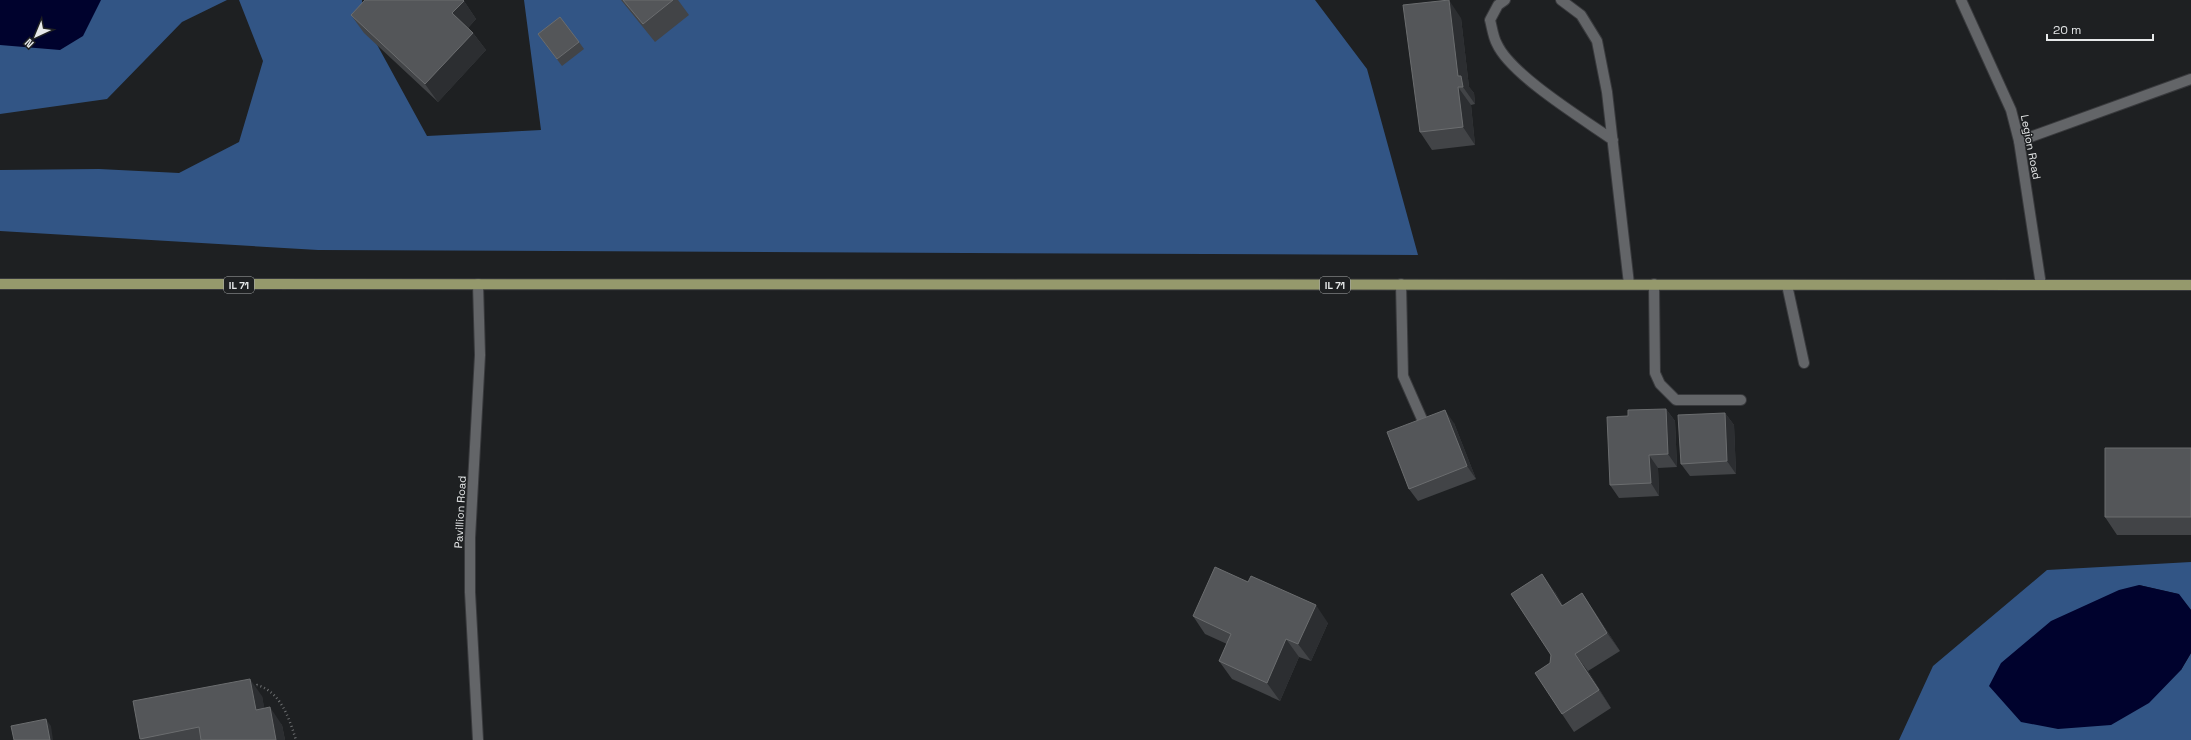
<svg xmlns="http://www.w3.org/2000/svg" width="2191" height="740" viewBox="0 0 2191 740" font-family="'Space Grotesk',sans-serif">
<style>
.forest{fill:#325585}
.water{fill:#00022d}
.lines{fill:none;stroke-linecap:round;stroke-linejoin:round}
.service-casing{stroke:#393a3d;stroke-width:12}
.minor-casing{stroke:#393a3d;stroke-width:12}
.primary-casing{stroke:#393a3d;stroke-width:12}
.path{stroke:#6e7072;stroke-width:2.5;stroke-dasharray:1 3;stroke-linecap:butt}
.service{stroke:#636568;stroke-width:10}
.minor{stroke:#636568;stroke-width:10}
.primary{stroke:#95996c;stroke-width:10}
.wall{fill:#424447}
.shaded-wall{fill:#2c2e31}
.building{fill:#545659;stroke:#6b6d6f}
.labels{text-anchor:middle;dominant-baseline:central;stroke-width:3;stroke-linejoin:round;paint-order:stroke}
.shield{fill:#1e2022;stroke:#aaacad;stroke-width:1}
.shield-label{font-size:10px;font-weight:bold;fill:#e6e8e9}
.street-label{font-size:11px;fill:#e6e8e9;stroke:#1e2022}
</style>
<rect width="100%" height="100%" fill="#1e2022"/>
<path class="forest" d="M0,0H227L182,22L107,99L0,114Z
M239,0H362L363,19L427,136L541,130L524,0H1315L1367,69L1418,255L318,250L0,231V170L99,169L179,173L239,142L263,61Z
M2191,562V610L2178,594L2139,585L2181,670L2191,653V740H1899L1933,666L2047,570Z"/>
<path class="water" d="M0,0H101L83,36L60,50L0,45Z
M2139,585L2179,594L2191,610V653L2181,670L2149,703L2111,725L2058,729L2021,722L1989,686L2001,663L2051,621L2119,590Z"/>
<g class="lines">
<defs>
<path id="service" d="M1505,0L1498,5L1490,20C1492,27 1493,37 1497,44C1511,75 1583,119 1613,140
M1561,0L1581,15L1597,41L1607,92L1629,284
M2019,141L2191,79
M1401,284L1403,376L1425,426
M1654,284L1655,373L1660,384L1676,400H1741
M1787,285L1804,363"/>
<path id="minor" d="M1961,0L2011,110L2019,141L2041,285
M478,740L470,592V538L480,355L478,284"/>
<path id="primary" d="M0,284L2191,285"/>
</defs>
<use href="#service" class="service-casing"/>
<use href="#minor" class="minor-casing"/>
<use href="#primary" class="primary-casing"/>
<path class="path" d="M253,687L257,685C281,692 289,718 296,740"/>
<use href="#service" class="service"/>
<use href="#minor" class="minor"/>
<use href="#primary" class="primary"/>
</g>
<path class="wall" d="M621,0H678L689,15L655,42Z
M464,1L476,19L468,28L473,33L486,50L438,102L364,33L351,15Z
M1461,18L1469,87L1474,93L1475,104L1471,105L1475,145L1432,150L1420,132Z
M538,34L579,42L584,49L562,66Z
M1666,409L1675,421L1677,467L1658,468L1659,496L1619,498L1610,485Z
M1725,413L1734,425L1736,474L1690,476L1681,464Z
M1454,423L1476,479L1418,501L1409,489Z
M2191,448V535H2117L2105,517Z
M1555,592L1563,606L1582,593L1594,611L1620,651L1588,671L1611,708L1574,732L1562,714L1550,663Z
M1193,616L1328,623L1311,661L1299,657L1280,701L1232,679L1219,661L1227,644L1205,634Z
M262,696L264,708L282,725L285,740H141L140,739Z"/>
<path class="shaded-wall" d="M1449,0L1461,18L1469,87L1474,93L1475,104L1463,87L1458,76Z
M464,1L476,19L465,31L452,13Z
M473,33L486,50L438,102L425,84Z
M1458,87L1471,105L1475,145L1463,127Z
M1666,409L1675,421L1677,467L1668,454Z
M1445,410L1454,423L1476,479L1467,466Z
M1725,413L1734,425L1736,474L1727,461Z
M1649,455L1658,468L1659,496L1651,483Z
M1542,574L1555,592L1575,624L1562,606Z
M1582,593L1594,611L1620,651L1607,633Z
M1316,605L1328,623L1311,661L1298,644Z
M1286,639L1299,657L1280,701L1267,683Z
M1575,654L1588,671L1611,708Z
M250,679L262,696L268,727L256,710Z
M270,707L282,725L285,740H276Z
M46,719L51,726L53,740H50Z"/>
<path class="building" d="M365,0H463L464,1L452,13L473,33L425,84L351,15Z
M623,0H673L643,24Z
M1449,0L1458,76H1461L1463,87H1458L1463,127L1420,132L1403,5Z
M560,17L579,42L557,59L538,34Z
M1666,409L1668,454L1649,455L1651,483L1610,485L1607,417L1628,416V410Z
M1445,410L1467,466L1409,489L1387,432Z
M1725,413L1727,461L1681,464L1678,415Z
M2105,448H2191V517H2105Z
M1215,567L1248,582L1251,576L1316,605L1298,644L1286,639L1267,683L1219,661L1231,634L1193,616Z
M1542,574L1562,606L1582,593L1607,633L1575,654L1599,690L1562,714L1535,673L1550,663L1551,655L1511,594Z
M250,679L256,710L270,707L276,740H201L199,727L140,739L133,701Z
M46,719L50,740H14L11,726Z"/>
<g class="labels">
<g class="shield">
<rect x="224" y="277" width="30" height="16" rx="3"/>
<rect x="1320" y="277" width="30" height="16" rx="3"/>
</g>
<g class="shield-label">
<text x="239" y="285">IL 71</text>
<text x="1335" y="285">IL 71</text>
</g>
<g class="street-label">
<text transform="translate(2031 147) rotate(79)">Legion Road</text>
<text transform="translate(460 512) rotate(-87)">Pavillion Road</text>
</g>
</g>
<g transform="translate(36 36) rotate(224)" stroke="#1e2022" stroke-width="3" paint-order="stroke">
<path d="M0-3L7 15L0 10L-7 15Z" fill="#e6e8e9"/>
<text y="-6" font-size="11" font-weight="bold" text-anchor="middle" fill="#e6e8e9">N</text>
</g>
<path d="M2047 34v6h106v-6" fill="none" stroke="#e6e8e9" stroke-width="2"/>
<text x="2053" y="34" font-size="12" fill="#e6e8e9" stroke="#1e2022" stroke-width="3" paint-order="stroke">20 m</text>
</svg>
